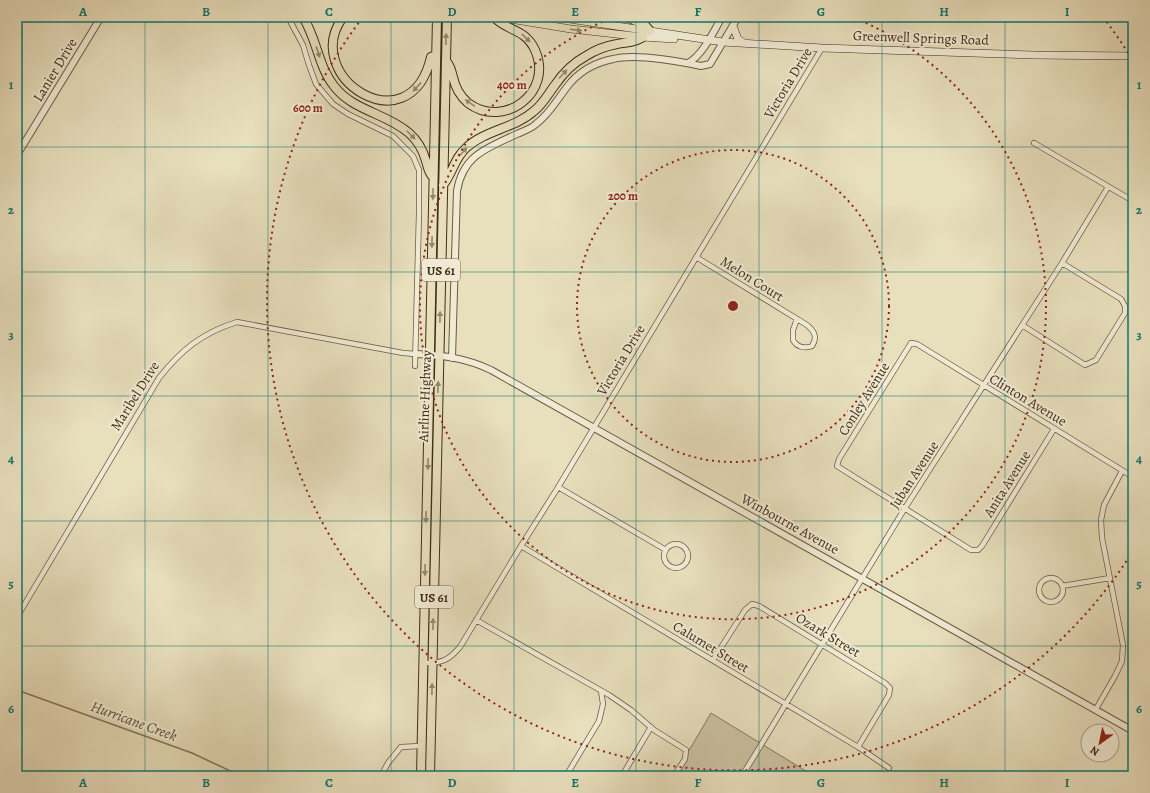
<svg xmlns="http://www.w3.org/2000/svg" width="1150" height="793" viewBox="0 0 1150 793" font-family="Alegreya,serif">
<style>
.green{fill:#cbc1a1;stroke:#86785c}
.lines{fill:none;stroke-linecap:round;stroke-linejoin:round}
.stream{stroke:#837559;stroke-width:1.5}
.minor-casing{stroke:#6a5b41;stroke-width:6}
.tertiary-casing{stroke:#6a5b41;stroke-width:8}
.secondary-casing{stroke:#402f18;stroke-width:8}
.primary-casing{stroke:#402f18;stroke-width:8}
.trunk-casing{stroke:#402f18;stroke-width:10}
.minor{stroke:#f0ead4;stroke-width:4.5}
.tertiary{stroke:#f0ead4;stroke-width:6}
.secondary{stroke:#f0ead4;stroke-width:7}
.primary{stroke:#e8dfbd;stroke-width:7}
.trunk{stroke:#e8dfbd;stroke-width:8}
.oneway{fill:#94876a}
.grid{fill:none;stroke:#0f766e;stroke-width:1;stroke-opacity:0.55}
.ring{fill:none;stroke:#8f2418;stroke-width:2;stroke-dasharray:2 4}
.labels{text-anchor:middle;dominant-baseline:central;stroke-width:4;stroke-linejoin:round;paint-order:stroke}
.shield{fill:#f0ead4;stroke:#756750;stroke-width:1}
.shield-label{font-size:13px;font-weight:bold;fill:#402f18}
.street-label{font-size:14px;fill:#402f18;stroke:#f0ead4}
.water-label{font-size:15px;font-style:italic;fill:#5c4c33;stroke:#f0ead4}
.centre{fill:#8f2418;stroke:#f0ead4;stroke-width:2}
.ring-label{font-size:12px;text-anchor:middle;font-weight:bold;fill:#8f2418;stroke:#f0ead4;stroke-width:4;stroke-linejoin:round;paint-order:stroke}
.neatline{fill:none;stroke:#0f766e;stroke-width:1.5}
.grid-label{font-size:13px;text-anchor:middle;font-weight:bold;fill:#0f766e}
</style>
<rect width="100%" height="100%" fill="#e8dfbd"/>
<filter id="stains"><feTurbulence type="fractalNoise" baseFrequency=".005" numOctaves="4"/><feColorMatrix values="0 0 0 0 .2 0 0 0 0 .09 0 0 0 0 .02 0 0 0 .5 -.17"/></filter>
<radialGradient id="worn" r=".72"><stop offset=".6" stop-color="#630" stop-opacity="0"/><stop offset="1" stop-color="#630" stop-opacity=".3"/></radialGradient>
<path class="green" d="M711,713L814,776H674Z"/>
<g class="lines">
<path class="stream" d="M17,690L192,753L241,776"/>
<defs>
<path id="minor" d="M286,17L290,21L303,45L309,65L316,84L333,104L348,114L393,136L413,156L419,170V213L415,366
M1034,143L1133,201
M696,257L807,325C814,331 818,337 812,346C804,349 797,347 793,340V330L797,319
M1022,325L1085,365L1096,360L1125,313V306L1121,299L1062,263
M1054,429L982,546L978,550H971L837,466L839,459L911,343L917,344L1133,477
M558,487L666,550
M664 556a12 12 0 1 1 24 0a12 12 0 1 1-24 0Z
M521,546L858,747L889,768
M1039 590a12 12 0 1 1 24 0a12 12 0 1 1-24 0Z
M1062,586L1110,578
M17,617L159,378C181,350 202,333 237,322L403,353L415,354
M476,620L609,695L631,710L654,730L686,750L685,759L674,776
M713,660L745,610L752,604L759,606L885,683L890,688L889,695L858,747
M423,663C442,663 448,661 460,647L521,546L557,489L822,48
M1096,709L1115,676L1122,661L1123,645L1102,538L1101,520L1104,505L1122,471
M381,776L388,763L401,747L421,746
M566,776L599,721L603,704L601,691
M622,776L651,727
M742,776L905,508L1062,263L1108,187"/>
<path id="tertiary" d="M688,63C702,56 714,31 722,17
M17,155L101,17
M415,354C442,355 466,358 491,370L1133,731
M452,358L457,191C463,155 487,148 517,134C523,131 531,129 536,124C551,113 559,96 571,82C582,70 598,62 613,59C636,53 677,61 701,66L710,64L738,17"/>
<path id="secondary" d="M733,26L738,39L744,43
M650,31L723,42L822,48L1034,55L1133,56
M643,37L674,39"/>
<path id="primary" d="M497,17L571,29L643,37
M556,17L650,31"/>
<path id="trunk" d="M303,17C317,39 318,66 334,86C353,111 386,113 409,133C417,140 423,150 426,161C428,167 428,172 433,177
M343,17C299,77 410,148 431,57L436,55
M627,17L645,25L650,31
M446,61C451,66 451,71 453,77C455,87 460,96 468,103C504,130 554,92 535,50C525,28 506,31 494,17
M443,185C453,173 454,158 467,147C486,130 515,128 534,111C543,104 548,94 555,85C563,73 573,63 586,56C595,50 606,46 617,44C626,42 635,43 643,37
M421,776L437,17
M430,776L447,17"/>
</defs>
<use href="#minor" class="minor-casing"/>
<use href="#tertiary" class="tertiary-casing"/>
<use href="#secondary" class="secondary-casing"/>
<use href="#primary" class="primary-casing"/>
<use href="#trunk" class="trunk-casing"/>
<use href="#minor" class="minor"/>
<use href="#tertiary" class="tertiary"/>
<use href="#secondary" class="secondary"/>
<use href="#primary" class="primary"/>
<use href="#trunk" class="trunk"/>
</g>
<defs><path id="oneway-solid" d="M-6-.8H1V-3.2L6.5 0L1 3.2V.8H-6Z"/></defs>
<g class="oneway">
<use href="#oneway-solid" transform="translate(576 30) rotate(7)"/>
<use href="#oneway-solid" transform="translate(526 38) rotate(44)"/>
<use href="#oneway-solid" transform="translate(446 39) rotate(-89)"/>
<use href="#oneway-solid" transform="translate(318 52) rotate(72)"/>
<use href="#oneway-solid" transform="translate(563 74) rotate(-48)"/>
<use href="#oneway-solid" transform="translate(417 87) rotate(133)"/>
<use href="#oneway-solid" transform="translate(470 103) rotate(-145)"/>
<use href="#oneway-solid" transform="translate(411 135) rotate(45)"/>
<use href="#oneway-solid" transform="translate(463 152) rotate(-48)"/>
<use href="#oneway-solid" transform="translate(433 194) rotate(91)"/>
<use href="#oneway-solid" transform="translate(432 242) rotate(91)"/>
<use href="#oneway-solid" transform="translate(440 317) rotate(-89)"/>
<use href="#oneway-solid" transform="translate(438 387) rotate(-88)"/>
<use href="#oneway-solid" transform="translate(428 464) rotate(91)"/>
<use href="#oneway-solid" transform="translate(426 517) rotate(91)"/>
<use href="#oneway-solid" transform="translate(425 570) rotate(91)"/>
<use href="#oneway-solid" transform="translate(433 624) rotate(-89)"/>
<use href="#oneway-solid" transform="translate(432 689) rotate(-89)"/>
</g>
<path class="grid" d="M145,17V776M268,17V776M391,17V776M514,17V776M636,17V776M759,17V776M882,17V776M1005,17V776M17,147H1133M17,272H1133M17,396H1133M17,521H1133M17,646H1133"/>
<g class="ring">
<circle cx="733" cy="306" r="156"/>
<path d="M855 18A313 313 0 1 1 611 18"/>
<path d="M1133 551A469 469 0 1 1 363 17M1103 17A469 469 0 0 1 1133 61"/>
</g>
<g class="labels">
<g class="shield">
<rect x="422" y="259" width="38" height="22" rx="3"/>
<rect x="415" y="586" width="38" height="22" rx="3"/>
</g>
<g class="shield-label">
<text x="441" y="270">US 61</text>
<text x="434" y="597">US 61</text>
</g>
<g class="street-label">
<text transform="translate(921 38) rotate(2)">Greenwell Springs Road</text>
<text transform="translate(55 70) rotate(-59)">Lanier Drive</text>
<text transform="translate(788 83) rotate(-59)">Victoria Drive</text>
<text transform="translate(752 279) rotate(32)">Melon Court</text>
<text transform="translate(621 360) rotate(-59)">Victoria Drive</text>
<text transform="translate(135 396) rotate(-58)">Maribel Drive</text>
<text transform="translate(425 396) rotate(-88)">Airline Highway</text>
<text transform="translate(864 399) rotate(-58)">Conley Avenue</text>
<text transform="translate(1028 400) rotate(31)">Clinton Avenue</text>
<text transform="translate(914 475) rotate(-57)">Juban Avenue</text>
<text transform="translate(1007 484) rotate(-58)">Anita Avenue</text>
<text transform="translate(790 524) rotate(29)">Winbourne Avenue</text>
<text transform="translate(828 635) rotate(31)">Ozark Street</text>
<text transform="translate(711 647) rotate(31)">Calumet Street</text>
</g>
<g class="water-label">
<text transform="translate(134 721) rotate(20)">Hurricane Creek</text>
</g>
</g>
<circle cx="733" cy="306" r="6" class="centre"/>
<g class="ring-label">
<text x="512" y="89">400 m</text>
<text x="308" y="112">600 m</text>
<text x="623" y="200">200 m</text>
</g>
<rect width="1150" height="793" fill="none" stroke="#e8dfbd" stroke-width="44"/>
<g transform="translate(1100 743) rotate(213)"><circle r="19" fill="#f0ead4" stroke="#aa9f89"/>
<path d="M0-3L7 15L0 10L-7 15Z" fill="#8f2418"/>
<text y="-6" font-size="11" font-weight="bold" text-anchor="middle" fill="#402f18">N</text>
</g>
<rect x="22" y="22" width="1106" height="749" class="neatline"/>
<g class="grid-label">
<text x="83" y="16">A</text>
<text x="206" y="16">B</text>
<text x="329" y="16">C</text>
<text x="452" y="16">D</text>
<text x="575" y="16">E</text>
<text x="698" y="16">F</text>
<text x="821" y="16">G</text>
<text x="944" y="16">H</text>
<text x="1067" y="16">I</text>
<text x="11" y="89">1</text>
<text x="1139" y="89">1</text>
<text x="11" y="214">2</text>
<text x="1139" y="214">2</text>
<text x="11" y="339">3</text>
<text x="1139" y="339">3</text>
<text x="11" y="463">4</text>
<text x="1139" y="463">4</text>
<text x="11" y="588">5</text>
<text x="1139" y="588">5</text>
<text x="11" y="713">6</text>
<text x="1139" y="713">6</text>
<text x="83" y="787">A</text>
<text x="206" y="787">B</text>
<text x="329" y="787">C</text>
<text x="452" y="787">D</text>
<text x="575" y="787">E</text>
<text x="698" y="787">F</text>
<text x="821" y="787">G</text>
<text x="944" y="787">H</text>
<text x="1067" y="787">I</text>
</g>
<rect width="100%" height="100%" filter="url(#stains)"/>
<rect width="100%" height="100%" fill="url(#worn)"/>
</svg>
